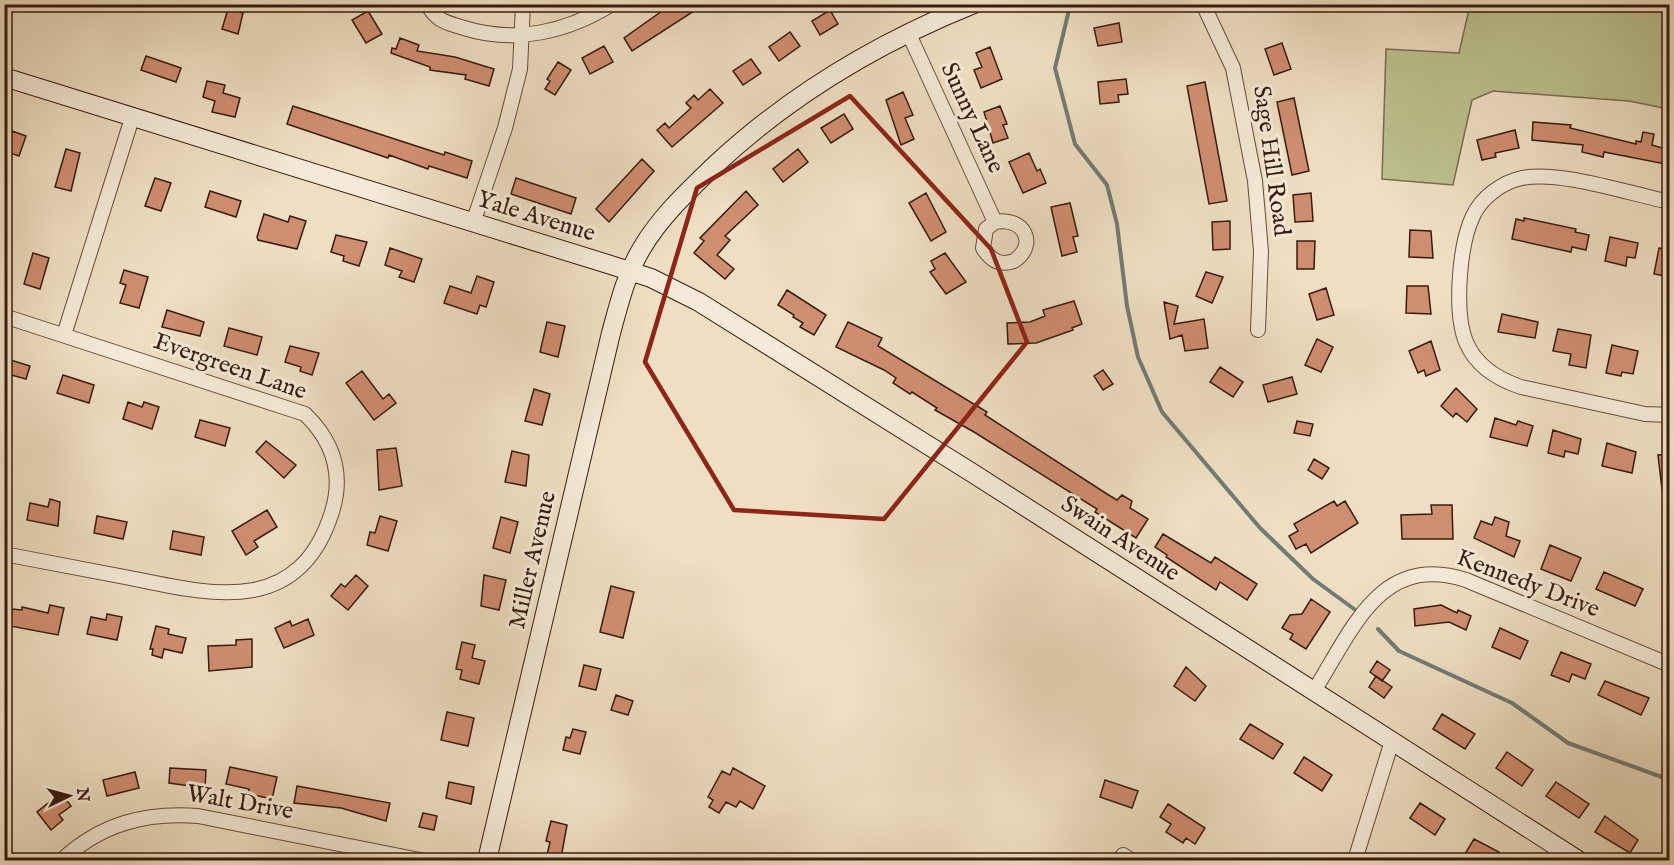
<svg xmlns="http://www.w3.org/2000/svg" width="1674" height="865" viewBox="0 0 1674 865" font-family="'IM FELL English',serif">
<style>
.green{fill:#bcc190;stroke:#7a6e4f;stroke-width:1.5}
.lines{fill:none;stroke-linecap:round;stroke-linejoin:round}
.stream{stroke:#737b75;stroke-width:4}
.building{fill:#d08e70;stroke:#381b0e;stroke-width:1.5}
.street-casing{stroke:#664c3b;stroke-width:16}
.secondary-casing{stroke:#381b0e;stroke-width:20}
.street{stroke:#f4ead7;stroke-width:14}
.secondary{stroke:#f4ead7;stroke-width:18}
.marked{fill:none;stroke:#8f2418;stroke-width:4.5;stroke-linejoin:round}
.labels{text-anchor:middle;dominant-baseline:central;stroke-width:6;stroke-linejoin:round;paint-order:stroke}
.street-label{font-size:24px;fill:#381b0e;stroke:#f4ead7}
</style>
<rect width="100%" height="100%" fill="#eedfc2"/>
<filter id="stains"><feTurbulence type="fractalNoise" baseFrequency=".00333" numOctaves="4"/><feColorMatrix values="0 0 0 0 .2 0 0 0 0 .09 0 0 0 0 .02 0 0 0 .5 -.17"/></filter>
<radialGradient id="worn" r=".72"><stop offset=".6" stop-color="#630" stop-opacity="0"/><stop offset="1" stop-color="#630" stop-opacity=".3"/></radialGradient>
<path class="green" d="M1470,5H1669V109L1629,101L1493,91L1472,100L1453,185L1382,179L1386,49L1459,53Z"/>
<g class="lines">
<path class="stream" d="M1070,6L1055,68L1075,144L1107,185L1117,224L1127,306L1138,357L1162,412L1260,528L1313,579L1354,609
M1378,629L1399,651L1512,703L1568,743L1670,780"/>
</g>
<path class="building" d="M672,4H705L632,51L624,38Z
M228,9L243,13L238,34L222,29Z
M830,10L838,24L820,35L812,21Z
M368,11L382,34L366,43L352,20Z
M1119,23L1122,42L1098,46L1094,28Z
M790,32L800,46L779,61L769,47Z
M400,38L419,45L417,51L455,57L494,69L489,86L465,79L466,75L430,70V67L391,53L392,48L396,49Z
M1282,43L1291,69L1274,75L1265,49Z
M604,46L613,62L590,74L582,58Z
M990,47L1002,79L981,88L974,70L982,67L976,53Z
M146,56L181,68L176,82L141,70Z
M751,59L761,73L743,85L733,71Z
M558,62L571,70L555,95L545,89L550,81L547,79Z
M1126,79L1128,94L1118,95L1119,102L1100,104L1098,82Z
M207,81L225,85L223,93L240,98L235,117L212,112L215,101L203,97Z
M1205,82L1227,201L1209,204L1187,86Z
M710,89L723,103L672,147L657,130L665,123L669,128L691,108L686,103L694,95L698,100Z
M903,92L913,115L905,118L914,139L901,145L886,100Z
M1294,98L1309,171L1292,175L1277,102Z
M293,106L444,155L445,152L472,161L467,178L429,166L428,169L389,155L388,158L287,124Z
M1000,106L1007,124L1003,125L1008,138L993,143L984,112Z
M844,114L853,129L831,143L821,128Z
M1533,122L1571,125L1570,128L1636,144V141L1641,142L1643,132L1654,134L1652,145L1669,150L1665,164L1604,152L1603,157L1582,152L1583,145L1532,140Z
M1515,130L1519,148L1495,153L1496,157L1482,160L1477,140Z
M12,131L26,136L19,156L4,151V134L11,136Z
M66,149L80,153L71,191L55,187Z
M798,149L808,162L783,182L773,169Z
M1029,153L1037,171L1040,169L1046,183L1023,193L1009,162Z
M642,159L654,171L609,222L596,209Z
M155,178L171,183L161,211L145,206Z
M516,178L576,198L571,214L511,194Z
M210,191L241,201L236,217L205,207Z
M746,191L758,205L725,236L730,240L717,255L734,269L725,279L694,253L704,241L700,238Z
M926,193L946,232L931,241L909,203Z
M1311,193L1313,221L1295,222L1293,195Z
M1070,203L1078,236L1073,237L1077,252L1062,256L1051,207Z
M264,214L288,222L290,216L306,221L297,249L258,240L257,237Z
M1524,218L1576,229L1575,232L1589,235L1586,250L1572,247L1571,252L1512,239L1516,219L1524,221Z
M1230,221V249L1213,250L1212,222Z
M1410,230L1431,231L1433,258L1409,257Z
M336,235L367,242L359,266L343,261L344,256L331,252Z
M1610,237L1638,243L1635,258L1627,257L1626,266L1605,261Z
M1297,241H1315L1314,269H1297Z
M390,248L422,259L414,282L399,277L402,271L385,265Z
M1659,248L1670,250V277L1654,274Z
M33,253L49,258L40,289L24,284Z
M945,253L966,282L946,294L930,272L935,269L931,261Z
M124,270L148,277L139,308L120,303L126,285L120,283Z
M1206,272L1223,277L1212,303L1196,296Z
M477,276L494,282L486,307L480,305L477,314L444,303L450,286L471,293Z
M1407,286H1428L1431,314L1406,313Z
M1326,288L1334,315L1317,320L1309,294Z
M787,290L826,315L814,335L800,327L803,323L793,317L794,315L778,305Z
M1074,301L1082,324L1072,328L1073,330L1036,343L1008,344L1007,323L1030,322L1045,316L1043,310Z
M1164,302L1178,306L1174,324L1204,319L1208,348L1185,351L1182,335L1170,339Z
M167,310L204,322L200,336L162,327Z
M1502,314L1538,322L1535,338L1498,332Z
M547,322L565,326L558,357L540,352Z
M848,322L882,338L878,346L987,412L985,415L1107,494L1117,500L1122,495L1132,501L1130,508L1148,519L1136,538L1095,512L1097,509L974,432L935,410L937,408L912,392L910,394L893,383L896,378L884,370L836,347Z
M229,328L262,337L257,355L224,346Z
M1558,329L1591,335L1586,368L1569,365L1571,354L1553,351Z
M1317,339L1333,347L1321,372L1305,365Z
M1431,341L1440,370L1426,376L1424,370L1418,373L1409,351Z
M1612,345L1638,351L1633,374L1622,372L1621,376L1606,373Z
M290,346L319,353L312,375L300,371L301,367L285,362Z
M4,358L30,366L26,379L4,373Z
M1220,367L1243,382L1233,397L1210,382Z
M1103,370L1113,384L1103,390L1094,376Z
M362,371L383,399L389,394L396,403L374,420L346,383Z
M63,375L94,385L89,403L57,393Z
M1292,377L1297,394L1268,402L1263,385Z
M1456,388L1477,409L1467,422L1456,413L1453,417L1441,406Z
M534,389L550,394L542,425L525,421Z
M128,402L142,407L144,402L159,407L152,429L123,419Z
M1495,418L1516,425L1518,421L1533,426L1527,446L1490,437Z
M200,420L230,428L225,446L195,437Z
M1297,421L1313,424L1310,436L1294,433Z
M1553,430L1581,439L1578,454L1565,451L1564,457L1548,453Z
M266,441L296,465L284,478L256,452Z
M1607,443L1636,452L1632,473L1602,466Z
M396,448L402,486L379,490L377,450Z
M512,451L529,455L526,486L505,482Z
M1670,454V489H1662L1658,455Z
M1314,459L1329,468L1322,479L1308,470Z
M50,499L60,502L58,526L27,520L30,503L48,507Z
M1334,501L1337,506L1345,501L1358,523L1311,553L1306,544L1296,549L1289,536L1298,531L1294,524Z
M1431,505H1452L1453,539H1402L1401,515L1432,514Z
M267,510L277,527L254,541L258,547L246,555L232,531Z
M97,516L127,522L123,539L94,533Z
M380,516L397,521L388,551L367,545L370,532L375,533Z
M501,517L518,522L510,553L493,548Z
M1495,517L1509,522L1506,536L1520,541L1514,557L1474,538L1481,521L1492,525Z
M173,531L204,537L201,555L170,549Z
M1163,534L1211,563L1215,557L1257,584L1247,600L1220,582L1216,590L1166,557L1167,555L1155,547Z
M1550,545L1581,558L1571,581L1541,569Z
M1604,572L1643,589L1635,606L1596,589Z
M356,575L368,586L348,610L331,596L341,584L345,587Z
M484,575L506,580L499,610L481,606Z
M611,586L634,592L623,638L600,632Z
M1311,599L1330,612L1306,649L1290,639L1293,634L1282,628L1290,615L1302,614Z
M50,605L64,608L58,635L10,626L12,609L22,610V607L48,613Z
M1441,605L1457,613L1458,610L1471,616L1466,630L1449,622L1415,626L1414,609Z
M107,614L122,617L117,640L87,634L91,617L106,620Z
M308,619L314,635L284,648L275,628L290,621L292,626Z
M156,626L169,629L168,634L186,638L182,653L164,649L162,658L152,655L153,649H150Z
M1500,628L1528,641L1520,659L1492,647Z
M252,639V667L209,671L208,646L236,645V640Z
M462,642L475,645L472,658L485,661L479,684L460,679L462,670L456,669Z
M1561,652L1591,664L1585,679L1572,674L1569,682L1551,675Z
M1377,661L1390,670L1382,681L1370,672Z
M584,665L601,669L596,690L579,686Z
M1186,667L1206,686L1195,701L1174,686Z
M1376,676L1392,687L1384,698L1369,687Z
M1605,681L1649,698L1641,715L1598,695Z
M616,695L633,701L628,715L611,710Z
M447,712L474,718L468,746L441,740Z
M1442,714L1475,734L1465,749L1433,729Z
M1250,724L1283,744L1273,759L1240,739Z
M573,729L586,732L580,754L563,750L566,737L570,738Z
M1507,752L1533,770L1522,786L1496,768Z
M1304,757L1332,775L1322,791L1294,773Z
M230,767L277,777L272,799L249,794V789L226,784Z
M170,768L206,770L205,788L169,783Z
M733,768L765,786L753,809L740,801L736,807L726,802L719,813L709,807L713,800L708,797L722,771L730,775Z
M135,772L139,788L107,796L103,780Z
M1105,780L1138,791L1132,808L1100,797Z
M449,782L474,787L471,804L446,798Z
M1556,782L1589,804L1579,818L1546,796Z
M297,786L390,803L386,821L341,808L294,803Z
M61,793L71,806L59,815L63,820L51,830L37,812Z
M1420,803L1445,819L1435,835L1410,818Z
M1168,804L1205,828L1195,844L1186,838L1183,843L1166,832L1171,824L1160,817Z
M423,813L437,816L434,830L419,827Z
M1605,816L1638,840L1630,853L1595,832Z
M551,821L567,825L561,858L547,855L550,842L546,841Z
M1474,839L1499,852L1494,861H1477L1465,854Z"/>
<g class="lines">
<defs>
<path id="street" d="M427,4C438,22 445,22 464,28C515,44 567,32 612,4
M1203,4L1233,68L1255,181L1261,251L1258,330
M908,32L995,222L986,229L983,248C991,261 1000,266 1014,261C1039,244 1023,216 995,222
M1670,202C1630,194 1560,170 1522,178C1502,182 1481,198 1473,216C1459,245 1454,313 1466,342C1476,366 1497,379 1521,387L1645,414L1670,415
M473,223L505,128L520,69L523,4
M4,316L305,414C333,441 344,473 332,512C299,617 212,595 130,578C88,570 46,562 4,554
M64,335L132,118
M1314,691C1352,631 1380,552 1466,580L1670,665
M1123,855L1131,860
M62,860C101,824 145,812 198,816L420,860
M1355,860L1392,741"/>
<path id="secondary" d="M4,77L614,266L651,278L699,302L974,474L1578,860
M487,860L611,333C619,304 626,274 642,248C660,217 688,191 714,166C791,94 877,43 974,4"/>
</defs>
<use href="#street" class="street-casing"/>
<use href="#secondary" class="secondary-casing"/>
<use href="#street" class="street"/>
<use href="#secondary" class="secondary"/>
</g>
<path class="marked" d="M850,96L991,249L1027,342L884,519L734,510L645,362L697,188Z"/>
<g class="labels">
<g class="street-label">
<text transform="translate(972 118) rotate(65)">Sunny Lane</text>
<text transform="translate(1271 161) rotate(82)">Sage Hill Road</text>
<text transform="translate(536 217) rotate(17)">Yale Avenue</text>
<text transform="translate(230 367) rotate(19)">Evergreen Lane</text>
<text transform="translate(1120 539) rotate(33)">Swain Avenue</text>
<text transform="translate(533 560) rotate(-77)">Miller Avenue</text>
<text transform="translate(1528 584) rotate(21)">Kennedy Drive</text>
<text transform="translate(240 803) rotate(10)">Walt Drive</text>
</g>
</g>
<rect width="1674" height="865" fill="none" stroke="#eedfc2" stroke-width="24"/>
<rect x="6" y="6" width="1662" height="853" fill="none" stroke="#381b0e" stroke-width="3"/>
<rect x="12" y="12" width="1650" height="841" fill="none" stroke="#381b0e" stroke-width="1.5"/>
<g transform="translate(69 796) rotate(85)" stroke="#f4ead7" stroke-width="4.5" paint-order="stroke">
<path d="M0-4.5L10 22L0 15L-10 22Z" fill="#381b0e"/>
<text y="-9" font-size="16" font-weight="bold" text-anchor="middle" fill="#381b0e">N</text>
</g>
<rect width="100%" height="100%" filter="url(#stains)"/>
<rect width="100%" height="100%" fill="url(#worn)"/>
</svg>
